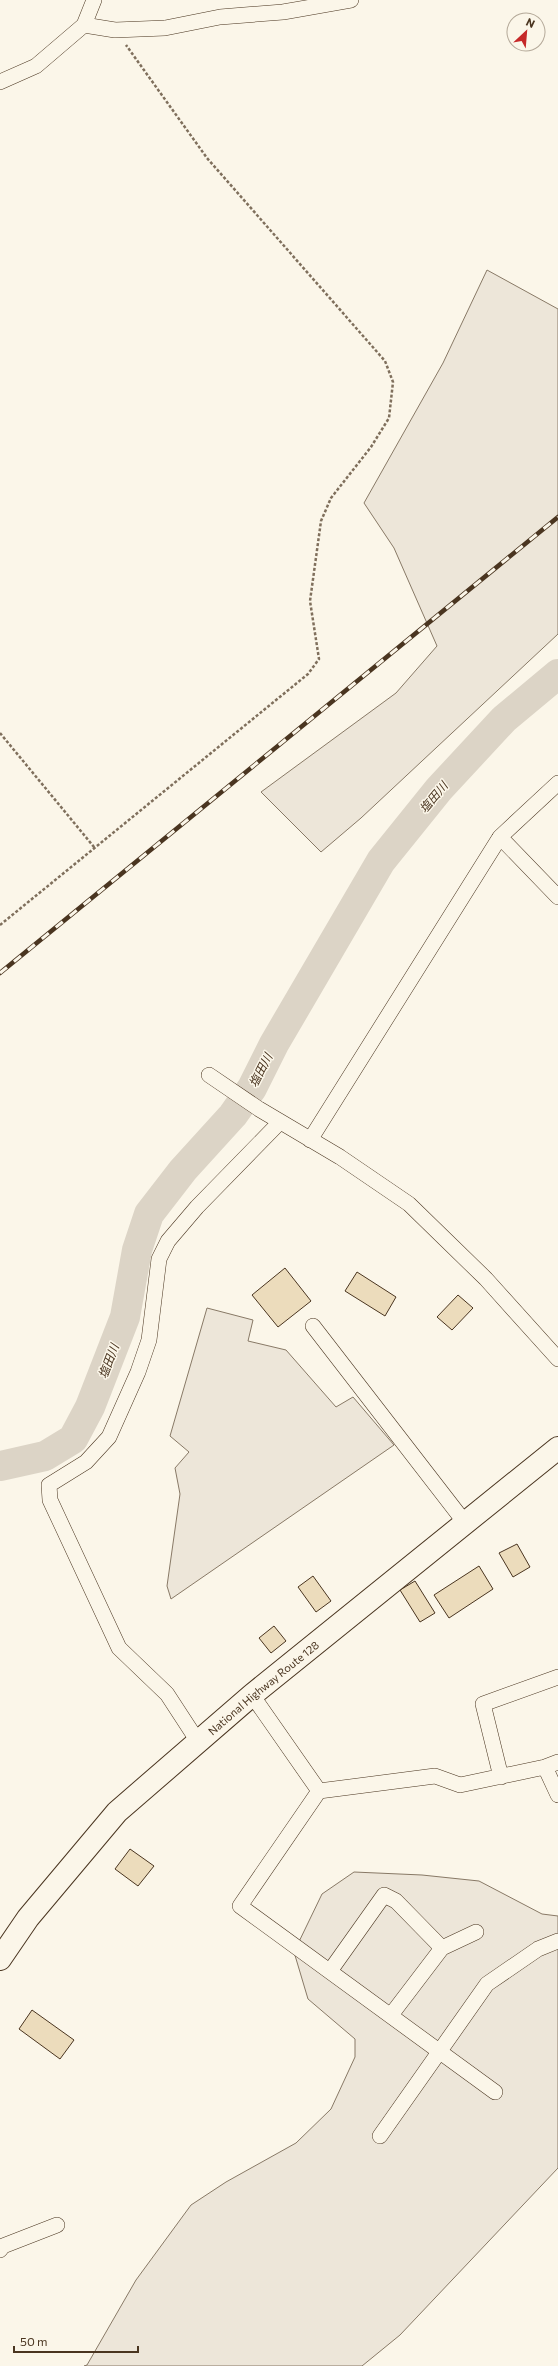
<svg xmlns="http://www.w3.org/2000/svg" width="558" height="2366" viewBox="0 0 558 2366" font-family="Commissioner,'Noto Sans JP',sans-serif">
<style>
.green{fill:#ede6d9;stroke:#887966}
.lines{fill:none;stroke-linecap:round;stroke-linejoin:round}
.river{stroke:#dcd4c6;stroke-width:30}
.building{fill:#ecdcbc;stroke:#4a3520}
.minor-casing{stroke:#4a3520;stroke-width:16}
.trunk-casing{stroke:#4a3520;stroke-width:24}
.path{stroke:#7f6f5c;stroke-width:2.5;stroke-dasharray:3 2;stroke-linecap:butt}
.minor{stroke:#fbf6e9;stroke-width:15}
.trunk{stroke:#fbf6e9;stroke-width:22}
.rail-casing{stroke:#4a3520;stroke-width:4.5}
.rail{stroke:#fbf6e9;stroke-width:3;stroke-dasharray:9;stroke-linecap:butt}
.labels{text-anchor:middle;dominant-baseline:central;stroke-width:3;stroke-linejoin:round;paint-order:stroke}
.street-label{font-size:11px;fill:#4a3520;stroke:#fbf6e9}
.water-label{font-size:12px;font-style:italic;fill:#4a3520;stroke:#fbf6e9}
</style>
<rect width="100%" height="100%" fill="#fbf6e9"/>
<path class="green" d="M487,270L558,309V634L361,818L321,852L261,792L396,693L437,646L394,548L364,503L443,363Z
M207,1308L253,1320L248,1341L286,1350L336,1407L353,1397L394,1445L171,1599L167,1586L180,1494L175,1468L189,1452L170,1436Z
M354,1872L422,1875L479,1881L542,1914L558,1916V2168L400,2335L362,2366H84L87,2365L136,2280L191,2205L226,2182L296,2143L331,2109L355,2057V2039L308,1999L294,1952L322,1894Z"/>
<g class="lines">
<path class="river" d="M0,1466L45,1456L73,1439L90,1407L125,1317L137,1250L149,1214L183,1170L233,1115L252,1088L274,1044L381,861L439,789L504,719L558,674"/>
</g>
<path class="building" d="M285,1268L311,1301L278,1327L252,1295Z
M357,1272L396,1297L385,1316L345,1291Z
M458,1295L473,1308L452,1330L437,1317Z
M517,1544L530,1567L513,1577L499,1553Z
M479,1566L493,1589L449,1618L434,1595Z
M313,1576L331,1601L316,1612L298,1587Z
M415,1581L435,1613L420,1622L400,1590Z
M274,1626L286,1641L271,1653L259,1638Z
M130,1849L154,1866L138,1886L115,1869Z
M32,2010L74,2040L60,2059L19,2029Z"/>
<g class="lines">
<defs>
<path id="minor" d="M84,25L94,0
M0,82L36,66L84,25L115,30L165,28L220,17L283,12L351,0
M500,837L558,897
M209,1075L259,1109L340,1157L409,1204L486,1279L558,1359
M310,1140L500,837L558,783
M313,1326L466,1524
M252,1695L319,1791L435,1776L460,1785L545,1767L558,1795
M197,1740L167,1694L119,1648L50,1500L49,1485L86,1462L109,1437L138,1372L149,1340L159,1259L168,1241L197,1207L280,1122
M545,1767L558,1762
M501,1777L483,1704L558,1677
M319,1791L240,1906L495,2092
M330,1971L384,1895L396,1901L442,1948
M391,2015L442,1948L476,1932
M380,2136L487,1984L538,1949L558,1941
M0,2250L3,2246L57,2225"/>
<g id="trunk">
<path id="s1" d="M0,1959L28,1918L117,1812L252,1695L558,1448"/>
</g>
</defs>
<use href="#minor" class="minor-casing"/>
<use href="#trunk" class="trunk-casing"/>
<path class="path" d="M0,733L94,847
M0,925L308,674L319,659L310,601L321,521L331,498L371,447L389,418L393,382L385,361L207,158L126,45"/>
<use href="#minor" class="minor"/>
<use href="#trunk" class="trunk"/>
<defs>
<path id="rail" d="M0,973L558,517"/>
</defs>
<use href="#rail" class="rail-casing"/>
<use href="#rail" class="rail"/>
</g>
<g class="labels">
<g class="street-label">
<text stroke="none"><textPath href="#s1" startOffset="380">National Highway Route 128</textPath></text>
</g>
<g class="water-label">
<text transform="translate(433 797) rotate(-50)">塩田川</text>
<text transform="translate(260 1070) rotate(-63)">塩田川</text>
<text transform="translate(108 1361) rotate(-69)">塩田川</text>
</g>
</g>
<g transform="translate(526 32) rotate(26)"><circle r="19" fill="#fbf6e9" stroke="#b4a999"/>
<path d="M0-3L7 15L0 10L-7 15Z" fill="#c62828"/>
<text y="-6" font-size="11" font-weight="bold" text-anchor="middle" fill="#4a3520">N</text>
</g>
<path d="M14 2346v6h124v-6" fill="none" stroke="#4a3520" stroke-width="2"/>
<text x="20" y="2346" font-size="12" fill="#4a3520" stroke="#fbf6e9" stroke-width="3" paint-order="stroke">50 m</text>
</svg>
